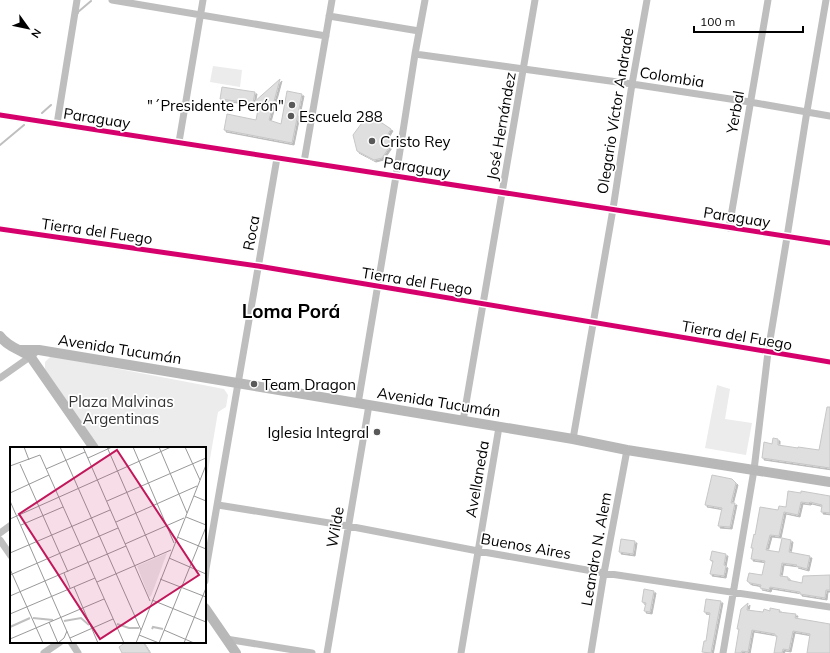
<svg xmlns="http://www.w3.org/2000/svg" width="830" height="653" viewBox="0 0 830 653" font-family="Mulish,sans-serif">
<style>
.green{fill:#ececec}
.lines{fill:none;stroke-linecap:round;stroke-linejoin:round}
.stream{stroke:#bfbfbf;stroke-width:2}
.building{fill:#dfdfdf;stroke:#c7c7c7;filter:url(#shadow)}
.street{stroke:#bebebe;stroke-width:7}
.secondary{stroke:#b8b8b8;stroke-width:10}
.cycleway-casing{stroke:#fff;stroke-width:8}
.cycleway{stroke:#d6006c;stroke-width:5}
.poi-dot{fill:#595959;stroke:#fff;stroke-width:1.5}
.labels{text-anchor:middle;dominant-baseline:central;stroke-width:3.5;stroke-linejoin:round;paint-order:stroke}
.street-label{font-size:15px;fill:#000;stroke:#fff}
.poi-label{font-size:15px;fill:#000;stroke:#fff;text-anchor:start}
.park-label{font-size:15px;fill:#333;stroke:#fff}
.district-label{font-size:19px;font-weight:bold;fill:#000;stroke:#fff}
.inset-river{fill:none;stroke:#bfbfbf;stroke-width:2}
.inset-road{fill:none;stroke:#999;stroke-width:1}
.view{fill:#c2185b;fill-opacity:0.15;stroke:#c2185b;stroke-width:2}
.inset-edge{fill:none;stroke:#000;stroke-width:2}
</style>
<defs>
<filter id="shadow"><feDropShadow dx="2" dy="2" stdDeviation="0" flood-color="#0004"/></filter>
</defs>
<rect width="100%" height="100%" fill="#fff"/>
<path class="green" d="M213,66L242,70L240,87L210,82Z
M51,356L224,389L228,395L226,407L218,412L205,488V448H100L45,370V362Z
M717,385L730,389L725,419L752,423L746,455L705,448Z"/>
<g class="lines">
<path class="stream" d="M78,13V12L91,1
M42,113L51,105
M0,145L24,125"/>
</g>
<path class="building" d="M280,79L269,120L281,124L287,91L302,94L292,143L224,130L227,114L256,120L259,104L220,99L222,87L255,92L253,103Z
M376,119L391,129L388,134L390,146L382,158L374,160L357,151L353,135L364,120Z
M827,407H830V468L762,458L764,442L772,444L773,438L778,439V445L798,448V447L819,450Z
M712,475L732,479L736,483L731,503H735L730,527L718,526L722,508L705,505Z
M788,491L801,493V491L830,496V513L821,512L822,505L810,502L809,503L801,502L798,515L784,512L779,536L770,535L766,550L779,552L782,538L791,540L789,552L810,556L807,569L796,566L797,565L782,563L780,576L788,577V580L802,583L803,576L830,575V590H826L825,598L800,594V592L770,587L769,590L760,588L761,585L750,583L747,581L749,573L762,575L765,561L751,559L753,548H751L754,534L755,535L760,507L778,510L779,506L786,507Z
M621,539L635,541L633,554L619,552Z
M712,551L726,554L724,565L726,566L724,576L710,574L713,561L710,560Z
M644,589L654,591L650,612L644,611L646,603L642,602Z
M706,599L721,601L711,653L702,652L704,641H706L710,613L704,612Z
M748,603L747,610L763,612L764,609L770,611V608L780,610L779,612L796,614L795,618L830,624V653H807L810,634L793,631L789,650L783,649L782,653H774L777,636H775V634L752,630L748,652L742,651L741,653H735L739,629H737L741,609Z
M126,642H143L150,653H122L119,647Z"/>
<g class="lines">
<path class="street" d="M112,0L326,36
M329,16L419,31
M415,54L632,84L750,102L830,116
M0,115L830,243
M57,124L77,0
M179,142L203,0
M304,162L332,0
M729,228L768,0
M0,229L258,266L830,362
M0,378L34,354
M358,404L396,176L415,54L425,0
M463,421L535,0
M573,439L613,209L632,84L647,0
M218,505L348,526L478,551L604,573L830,607
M0,533L11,525
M0,540L11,556
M205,581L206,569L277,158
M226,639L312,653
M71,642L78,653
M44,653L60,642
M327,653L369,405
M461,653L499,427
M591,653L604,573L627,450
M723,653L754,470L768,352L787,237L807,111L826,0"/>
<path class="secondary" d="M0,336C7,346 20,350 30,356L94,448
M20,350H39L573,439L627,450L830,482
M205,608L236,653"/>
<defs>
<path id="cycleway" d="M0,115L830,243
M0,229L258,266L830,362"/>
</defs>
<use href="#cycleway" class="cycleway-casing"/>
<use href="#cycleway" class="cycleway"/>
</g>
<g class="poi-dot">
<circle cx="292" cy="105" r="4"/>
<circle cx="291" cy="116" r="4"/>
<circle cx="372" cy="141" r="4"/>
<circle cx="254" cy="384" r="4"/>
<circle cx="377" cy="432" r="4"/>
</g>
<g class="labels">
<g class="street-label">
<text transform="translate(672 77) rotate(9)">Colombia</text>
<text transform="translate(615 111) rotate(-81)">Olegario Víctor Andrade</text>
<text transform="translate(735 112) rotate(-80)">Yerbal</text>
<text transform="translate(97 118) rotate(9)">Paraguay</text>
<text transform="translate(501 126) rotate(-80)">José Hernández</text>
<text transform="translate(417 167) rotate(9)">Paraguay</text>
<text transform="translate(737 217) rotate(9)">Paraguay</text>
<text transform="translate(97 231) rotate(8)">Tierra del Fuego</text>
<text transform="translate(251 233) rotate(-80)">Roca</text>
<text transform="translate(417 281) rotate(9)">Tierra del Fuego</text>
<text transform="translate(737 335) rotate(10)">Tierra del Fuego</text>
<text transform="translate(120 349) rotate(9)">Avenida Tucumán</text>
<text transform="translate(439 402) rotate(9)">Avenida Tucumán</text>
<text transform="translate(477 479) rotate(-80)">Avellaneda</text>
<text transform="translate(335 527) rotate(-80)">Wilde</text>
<text transform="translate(526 546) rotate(10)">Buenos Aires</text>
<text transform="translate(596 549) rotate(-80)">Leandro N. Alem</text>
</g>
<g class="poi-label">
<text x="284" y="105" text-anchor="end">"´Presidente Perón"</text>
<text x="299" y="116">Escuela 288</text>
<text x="380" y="141">Cristo Rey</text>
<text x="262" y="384">Team Dragon</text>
<text x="369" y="432" text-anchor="end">Iglesia Integral</text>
</g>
<g class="park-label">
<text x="121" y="401">Plaza Malvinas<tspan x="121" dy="17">Argentinas</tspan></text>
</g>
<g class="district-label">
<text x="291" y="311">Loma Porá</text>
</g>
</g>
<g transform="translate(10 447)">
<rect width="196" height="196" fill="#fff"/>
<path d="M157,106L141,149L139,150L127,119Z" fill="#ececec"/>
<path class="inset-river" d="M23,171L43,173M54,174L71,171L79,178M107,177L119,181H129M0,180L20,171M142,182L143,180L153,182"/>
<path class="inset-road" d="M14,0L19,13M50,0L131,183M73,0L140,154M97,0L145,110M123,0L164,96M149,0L177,66M175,0L190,33M78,11L102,0M10,17L58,125M0,19L30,8L114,196M36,22L75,5M0,46L39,28M184,49L196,54M0,54L62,196M97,54L196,11M176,70L196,78M0,72L161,0M106,75L187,39M11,78L53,60M167,90L196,102M115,97L174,71M0,106L100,63M159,111L196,127M0,122L33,196M54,126L60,141M0,128L108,81M150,132L196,150M87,135L161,103M64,140L88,196M0,149L116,99M142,153L196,175M0,167L85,131M39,175L48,196M154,183L184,196M129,188L149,196M60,191L103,172M0,192L94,152M48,196L54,191L57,184M126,196L196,18M149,196L196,80M174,196L196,141"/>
<path class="view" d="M107,3L189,128L90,192L9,67Z"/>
<rect width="196" height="196" class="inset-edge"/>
</g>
<g transform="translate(28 28) rotate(123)" stroke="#ffffff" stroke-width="3" paint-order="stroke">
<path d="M0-3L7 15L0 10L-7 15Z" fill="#000000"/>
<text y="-6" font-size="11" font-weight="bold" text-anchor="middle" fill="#000000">N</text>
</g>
<path d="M694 26v6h109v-6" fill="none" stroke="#000000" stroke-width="2"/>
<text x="700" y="26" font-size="12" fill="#000000" stroke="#ffffff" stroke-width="3" paint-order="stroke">100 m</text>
</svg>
